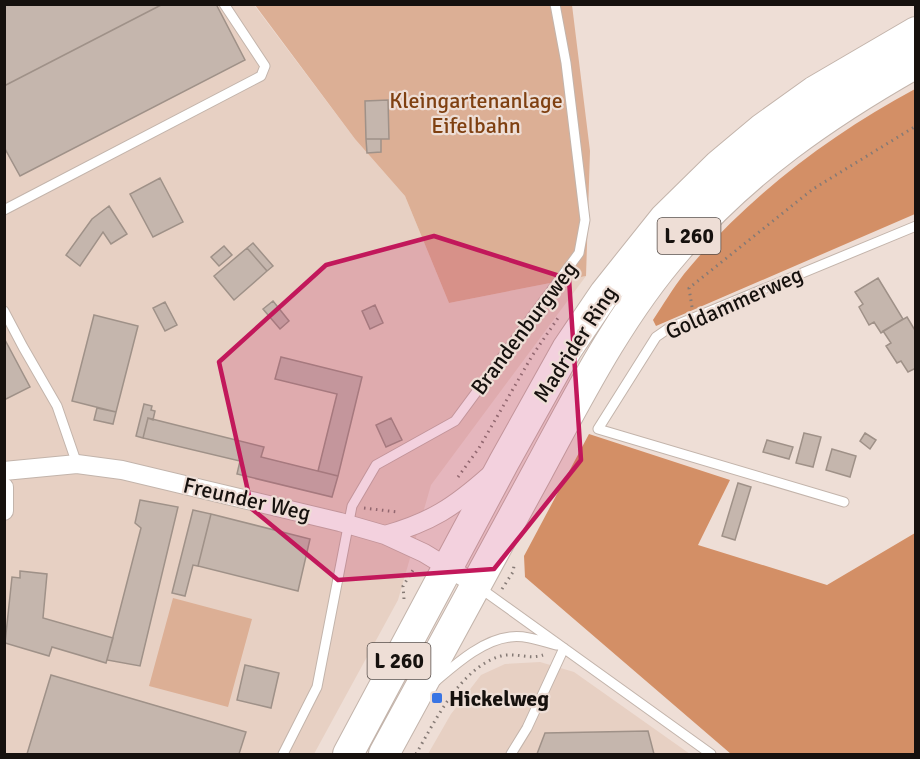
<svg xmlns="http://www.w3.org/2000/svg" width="920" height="759" viewBox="0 0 920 759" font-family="Signika,sans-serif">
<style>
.built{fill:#e7d0c3}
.green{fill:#dcaf95}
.forest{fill:#d38f66}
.building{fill:#c5b6ad;stroke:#9f9188;stroke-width:1.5}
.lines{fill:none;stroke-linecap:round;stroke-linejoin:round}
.service-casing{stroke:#c3b4ab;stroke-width:11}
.minor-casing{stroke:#c3b4ab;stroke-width:20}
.primary-casing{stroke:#c3b4ab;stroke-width:32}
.path{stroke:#857a75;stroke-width:3;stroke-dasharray:1.5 4.5;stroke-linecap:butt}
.service{stroke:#fff;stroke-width:9}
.minor{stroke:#fff;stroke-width:18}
.primary{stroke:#fff;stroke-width:30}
.marked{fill:#c2185b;fill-opacity:0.2;stroke:#c2185b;stroke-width:4.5;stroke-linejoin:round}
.poi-dot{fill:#3a75e4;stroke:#eeded6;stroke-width:2}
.labels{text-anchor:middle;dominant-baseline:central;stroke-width:4.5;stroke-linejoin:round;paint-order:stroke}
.shield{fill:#eeded6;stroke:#574e4a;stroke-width:1.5}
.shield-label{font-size:21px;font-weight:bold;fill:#16110e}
.park-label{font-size:22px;fill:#7f4011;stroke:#eeded6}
.street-label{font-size:22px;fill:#16110e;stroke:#eeded6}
.poi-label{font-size:22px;font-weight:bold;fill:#16110e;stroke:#eeded6;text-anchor:start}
</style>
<rect width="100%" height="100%" fill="#eeded6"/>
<path class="built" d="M4,5H254L355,139L405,196L449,303L586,276L431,485L398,600L314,754H5Z
M540,662L574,672L690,754H428L451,714L481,675L505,664Z"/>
<path class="green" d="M255,5H572L590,151L586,276L449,303L405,196L355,139Z
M173,598L252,619L228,707L149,686Z"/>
<path class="forest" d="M915,89V214L656,326L653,320C663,305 673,288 684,274C747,197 828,136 915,89Z
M589,434L730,480L698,545L827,585L915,533V754H731L525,577L524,556Z"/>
<path class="building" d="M4,4H163L4,86Z
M163,4H216L245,60L20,176L4,147V86Z
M388,100L389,139H366L365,101Z
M366,139H381V152L367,153Z
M160,178L183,222L153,237L130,194Z
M109,206L127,234L111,244L103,232L80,266L66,255L92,219Z
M253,243L273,266L267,271L247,248Z
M224,246L232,255L219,266L211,257Z
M247,248L267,271L234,300L214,276Z
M878,278L903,319L881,333L874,322L869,325L859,307L863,304L855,292Z
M273,301L289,321L280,329L263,309Z
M165,302L177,325L165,331L153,308Z
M375,305L383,323L370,329L362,311Z
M94,315L138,326L116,412L72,401Z
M907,317L916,332V368L908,372L901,361L897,363L886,346L891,343L883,331Z
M4,338L30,387L4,400Z
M281,357L362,377L338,476L318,471L337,394L275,379Z
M144,404L152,406L151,410L155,411L153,420L148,418L143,438L136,436Z
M97,408L116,412L113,424L94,420Z
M148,418L264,447L261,457L338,476L332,497L237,474L240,461L143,438Z
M391,418L402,440L386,447L376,425Z
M804,433L821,437L813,467L796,463Z
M865,433L876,440L870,449L860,441Z
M767,440L793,447L789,459L763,452Z
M832,449L856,456L850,477L826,470Z
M738,483L751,487L735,540L722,536Z
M140,500L178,507L140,666L107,660L141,528L135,523Z
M193,510L211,514L198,566L193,565L185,596L172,593Z
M211,514L310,539L298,591L198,566Z
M20,571L47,574L43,618L113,638L106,663L52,647L49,656L5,643L12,577L20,578Z
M245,665L279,673L271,708L237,700Z
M51,675L246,732L239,754H27Z
M648,731L654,754H537L545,733Z"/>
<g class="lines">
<defs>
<path id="service" d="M4,210L261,76L265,66L224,4
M4,311L23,347L57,406L77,464
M844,502L598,429L656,337L669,328L916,226
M480,588L711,754
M437,680C457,663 483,640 510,637C526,635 541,641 556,645
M283,754L317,687L352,506L376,465L455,421L579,253L585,220L566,63L555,4
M511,754L527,728L564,648"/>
<path id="minor" d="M4,471L77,464L122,470L340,522L385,535L424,553L475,584
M4,487V511
M385,535C431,522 454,507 490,475"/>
<path id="primary" d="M348,754L504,462L567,349L605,293L664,219L719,165L762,129L815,91L916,32
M384,754C435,660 486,566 538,471C579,395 620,314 677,249C745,170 826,114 916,63"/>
</defs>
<use href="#service" class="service-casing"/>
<use href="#minor" class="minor-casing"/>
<use href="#primary" class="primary-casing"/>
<path class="path" d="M692,307L689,288L813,189L916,126
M458,477L479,448L532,356L558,318
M364,508L397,512
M502,589L513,572L514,566
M404,599L403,586L415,567
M416,754C435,721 461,667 501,656C515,652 529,660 543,655"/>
<use href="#service" class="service"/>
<use href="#minor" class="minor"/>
<use href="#primary" class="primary"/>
</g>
<path class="marked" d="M434,236L569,279L581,460L494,569L338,580L252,509L219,362L326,265Z"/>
<rect class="poi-dot" x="431" y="692" width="12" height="12" rx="3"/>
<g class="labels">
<g class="shield">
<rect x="657.5" y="218" width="63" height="36" rx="4.5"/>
<rect x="367.5" y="643" width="63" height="36" rx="4.5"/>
</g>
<g class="shield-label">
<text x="689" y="236">L 260</text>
<text x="399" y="661">L 260</text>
</g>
<g class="park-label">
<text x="476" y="100">Kleingartenanlage<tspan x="476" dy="25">Eifelbahn</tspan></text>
</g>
<g class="street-label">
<text transform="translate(734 303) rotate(-24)">Goldammerweg</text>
<text transform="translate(524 328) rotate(-53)">Brandenburgweg</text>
<text transform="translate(575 344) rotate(-57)">Madrider Ring</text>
<text transform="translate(247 499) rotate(13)">Freunder Weg</text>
</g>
<g class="poi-label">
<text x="449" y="698">Hickelweg</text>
</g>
</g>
<rect width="920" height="759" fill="none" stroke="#16110e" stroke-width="12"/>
</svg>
